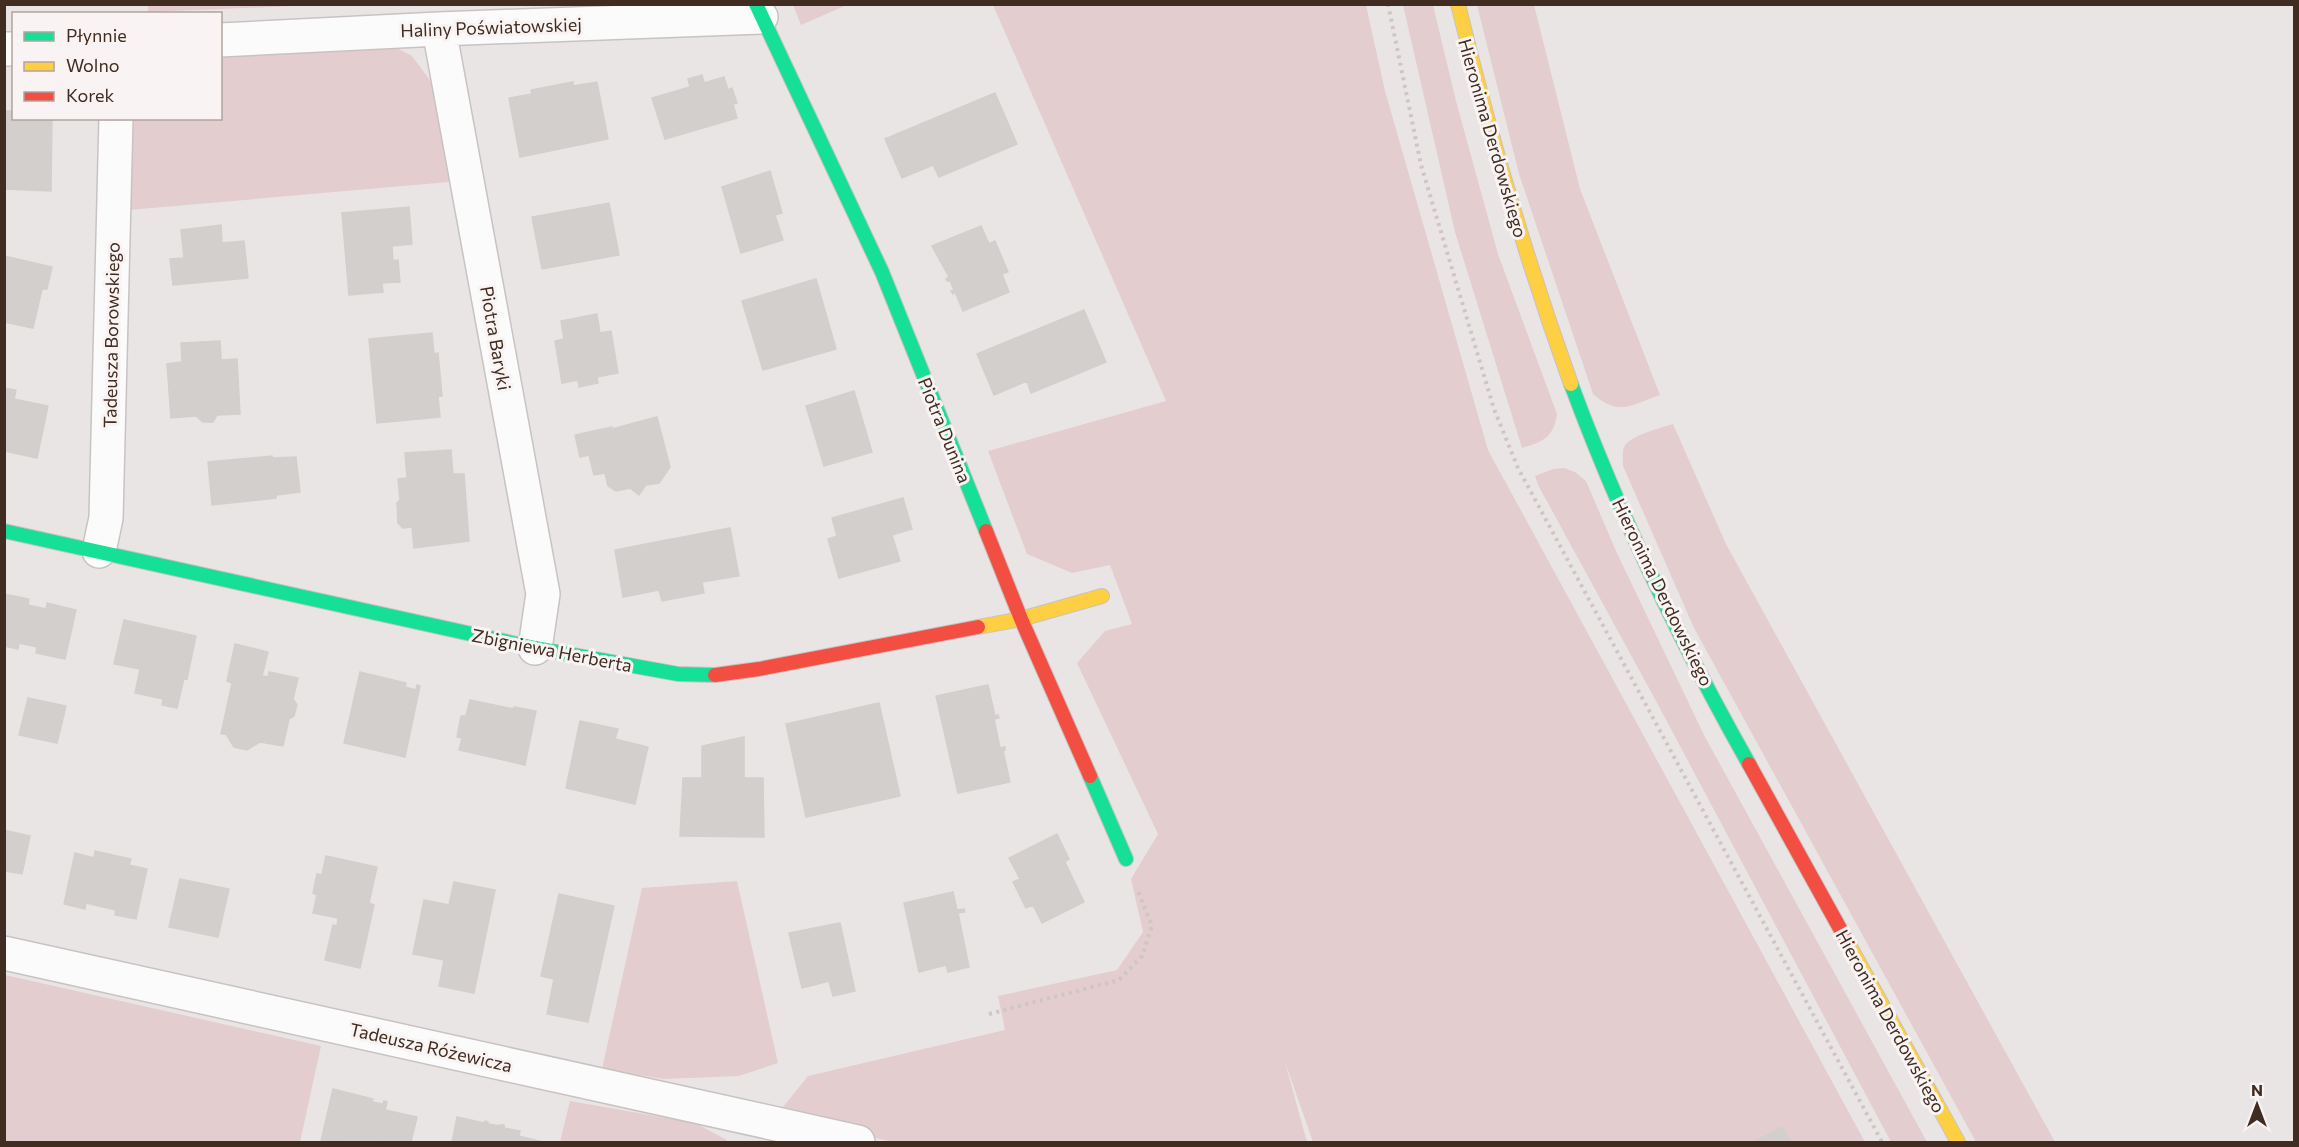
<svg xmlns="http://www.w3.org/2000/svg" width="2299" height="1147" viewBox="0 0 2299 1147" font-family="Commissioner,sans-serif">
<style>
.green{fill:#e4cdce}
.building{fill:#d3cfcd;stroke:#d4cece;stroke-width:1.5}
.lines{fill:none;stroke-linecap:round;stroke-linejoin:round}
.street-casing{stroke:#c8c3c2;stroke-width:36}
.fast-casing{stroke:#c7c2c0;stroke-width:16}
.slow-casing{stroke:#c7c2c0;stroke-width:16}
.jam-casing{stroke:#c7c2c0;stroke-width:16}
.path{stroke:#cdc6c4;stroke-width:4;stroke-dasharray:3 4.5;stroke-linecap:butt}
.street{stroke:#fcfbfb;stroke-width:33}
.fast{stroke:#16e098;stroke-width:14}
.slow{stroke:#ffcf43;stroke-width:14}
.jam{stroke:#f24e42;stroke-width:14}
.labels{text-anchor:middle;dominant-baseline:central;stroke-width:6;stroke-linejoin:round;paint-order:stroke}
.street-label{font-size:18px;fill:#402c20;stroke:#f9f4f3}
</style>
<rect width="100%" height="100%" fill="#eae5e5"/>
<path class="green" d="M148,4H320V5L148,12Z
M793,5H847L801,25Z
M993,5H1366L1385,91L1488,450L1865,1142H1791L1782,1127L1754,1142H1709L1711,1141L1708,1142H1313L1285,1062L1307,1142H895L850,1133L789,1113L783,1107L808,1076L1005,1030L998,996L1117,970L1143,932L1131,879L1158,834L1077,663L1105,631L1132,624L1110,565L1072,573L1027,554L988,451L1166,401Z
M1403,5H1433L1456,101L1498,254L1557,414C1554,437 1543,442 1522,448L1455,232Z
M1477,5H1534L1580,189L1660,395C1631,405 1619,417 1593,394L1519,174Z
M391,45L412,56L432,83L449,182L129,210V119L220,118L221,54Z
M1673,424L1726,544L2055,1142H1976L1694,628L1623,466C1623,460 1622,452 1624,447C1630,435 1661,428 1673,424Z
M1564,468L1575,472L1586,481L1616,551L1704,735L1927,1142H1891L1656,701L1538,485L1535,476L1553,469Z
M737,881L778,1063L739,1076L664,1079L602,1069L642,888Z
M5,975L321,1046L300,1142H5Z
M570,1101L695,1123L727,1140V1142H560Z"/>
<path class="building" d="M702,75L704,83L724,77L728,90L732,88L737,103L733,104L737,118L665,139L652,98L690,87L688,79Z
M573,82V86L597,82L608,139L520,157L509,98L532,94L531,90Z
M995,93L1017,144L939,177L933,165L902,178L885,139Z
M4,111H14V118H52L51,191L4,189Z
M770,171L782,213L775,215L783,240L741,253L722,187Z
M609,203L619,255L542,269L532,217Z
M409,207L412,244L392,246L393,261L398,260L400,282L382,283L383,292L349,295L342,213Z
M221,225L222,243L244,241L248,278L173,285L170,259L184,258L181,230Z
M981,226L989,244L995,241L1008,272L1002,274L1009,292L963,311L955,292L953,294L951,291L954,290L950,281H947L946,279L949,277L932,246Z
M4,256L52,267L47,289H42L33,328L4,322Z
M816,279L836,349L763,370L742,301Z
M1084,310L1106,362L1031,393L1027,381L994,395L977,354Z
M597,314L600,333L611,331L618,373L597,377L598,383L579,387L578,380L562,383L555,341L564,339L561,321Z
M432,333L434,354L438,353L442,396H438L440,417L377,423L369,339Z
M220,341L221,360L237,359L240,414L217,415L213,422H203L196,416L171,418L167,364L182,362L181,343Z
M4,388L16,390L14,399L48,406L37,458L4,451Z
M854,391L872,452L824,466L806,406Z
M657,417L670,467L659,483L646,485L639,495L630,488L616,491L608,486L605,473L594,475L589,455L580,457L575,435L612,427V429Z
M451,450L453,474H464L469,541L414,548L412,527L403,528L398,523L397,503L400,500L398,479L407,478L405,453Z
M272,456V458L296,457L300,492L276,495V498L212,505L208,462Z
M903,498L912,529L892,535L900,561L839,578L828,539L837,536L832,518Z
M730,528L739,576L702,582L704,593L683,597L672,539Z
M672,539L683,597L662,601L659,590L623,597L615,550Z
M4,594L29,599L28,605L46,609L47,603L76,610L65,659L36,653L37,647L19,643L18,649L4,646Z
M124,620L196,636L187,679L184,678L177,708L162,705L163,699L135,693L140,669L114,664Z
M235,644L268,652L262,676L268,677L269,672L298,678L293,699L297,705L294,716L289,719L283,746L260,742L247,750L234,747L226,734H221L232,683L227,681Z
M360,672L406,683L405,687L416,690L417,685L420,686L405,757L344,743Z
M988,685L995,716L998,715L999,718L994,719L1000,748L1005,747V750L1003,751L1010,782L958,793L936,696Z
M28,698L66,706L57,743L19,735Z
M470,700L514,709V707L536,711L525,765L459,750L462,738L457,737L461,716H466Z
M879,703L900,796L806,817L786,724Z
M580,721L618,729L615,739L648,747L635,804L566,788Z
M744,737V778H763L764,837L680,836L683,778H702V746Z
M4,830L30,836L22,874L5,871L4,872Z
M1057,834L1069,859L1065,862L1084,902L1042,923L1033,905L1026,908L1013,882L1020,879L1009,858Z
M95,851L131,859L129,865L147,869L136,919L115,915L116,910L86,903L85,909L64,904L75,853L94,858Z
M326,856L377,867L369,903L374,905L360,968L325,960L333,925L337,926L338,918L313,913L317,895L313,893L317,874L322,875Z
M180,879L229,889L218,937L169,927Z
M454,882L495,890L474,993L439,986L444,960L413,954L424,900L449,905Z
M953,892L957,910L964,909L965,912L958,913L969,967L948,972L946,965L919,972L904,903Z
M559,894L614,906L588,1022L547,1014L554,979L541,976Z
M840,923L855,991L833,996L829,981L802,988L789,933Z
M333,1089L373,1099L372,1102L383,1104L384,1101L387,1102L385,1110L417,1117L411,1142L321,1141Z
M457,1117L484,1123L485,1121L488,1122V1124L500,1126V1125H504V1128L520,1131L519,1136L543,1142H452Z
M1782,1127L1791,1142H1754Z"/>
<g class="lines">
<defs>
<path id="street" d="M439,29L543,594L535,648
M220,40L439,29L761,17
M4,49H14
M99,551L106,518L116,118
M4,953L858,1142"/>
<path id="fast" d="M756,4L882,272L986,531
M1571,384C1620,516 1680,642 1749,764
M4,531L535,648L678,674L715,675
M1090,776L1126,859"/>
<path id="slow" d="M1458,4C1489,133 1526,259 1571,384
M978,627L1021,619L1102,596
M1848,943L1958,1142"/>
<path id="jam" d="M986,531L1021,619L1090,776
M715,675L759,669L978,627
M1749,764L1848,943"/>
</defs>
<use href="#street" class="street-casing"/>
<use href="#fast" class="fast-casing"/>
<use href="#slow" class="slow-casing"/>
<use href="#jam" class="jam-casing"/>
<path class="path" d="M1388,4L1421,165L1494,409L1518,468L1882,1142
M989,1014L1119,980L1142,956L1152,926L1138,891"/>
<use href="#street" class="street"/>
<use href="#fast" class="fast"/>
<use href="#slow" class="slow"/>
<use href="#jam" class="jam"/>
</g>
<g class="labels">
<g class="street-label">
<text transform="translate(491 27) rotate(-2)">Haliny Poświatowskiej</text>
<text transform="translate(1493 138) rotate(74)">Hieronima Derdowskiego</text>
<text transform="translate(111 335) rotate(-89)">Tadeusza Borowskiego</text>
<text transform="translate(496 338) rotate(80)">Piotra Baryki</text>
<text transform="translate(945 430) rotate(68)">Piotra Dunina</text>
<text transform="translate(1663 592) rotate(64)">Hieronima Derdowskiego</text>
<text transform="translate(552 650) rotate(11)">Zbigniewa Herberta</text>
<text transform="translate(1891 1021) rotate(61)">Hieronima Derdowskiego</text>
<text transform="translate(431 1047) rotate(13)">Tadeusza Różewicza</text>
</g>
</g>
<rect width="2299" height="1147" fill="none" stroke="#402c20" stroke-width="12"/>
<rect x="12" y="12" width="210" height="108" fill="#f9f4f3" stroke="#afa49f" stroke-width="1.5"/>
<rect x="24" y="32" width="30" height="9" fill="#16e098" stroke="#afa49f" stroke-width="1.5"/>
<text x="66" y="42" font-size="18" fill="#402c20">Płynnie</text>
<rect x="24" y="62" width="30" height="9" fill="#ffcf43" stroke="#afa49f" stroke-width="1.5"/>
<text x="66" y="72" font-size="18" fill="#402c20">Wolno</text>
<rect x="24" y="92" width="30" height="9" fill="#f24e42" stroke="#afa49f" stroke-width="1.5"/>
<text x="66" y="102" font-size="18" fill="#402c20">Korek</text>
<g transform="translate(2257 1105)" stroke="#f9f4f3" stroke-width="4.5" paint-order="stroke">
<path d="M0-4.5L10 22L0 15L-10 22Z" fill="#402c20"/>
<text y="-9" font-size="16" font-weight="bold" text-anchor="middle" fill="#402c20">N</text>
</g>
</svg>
